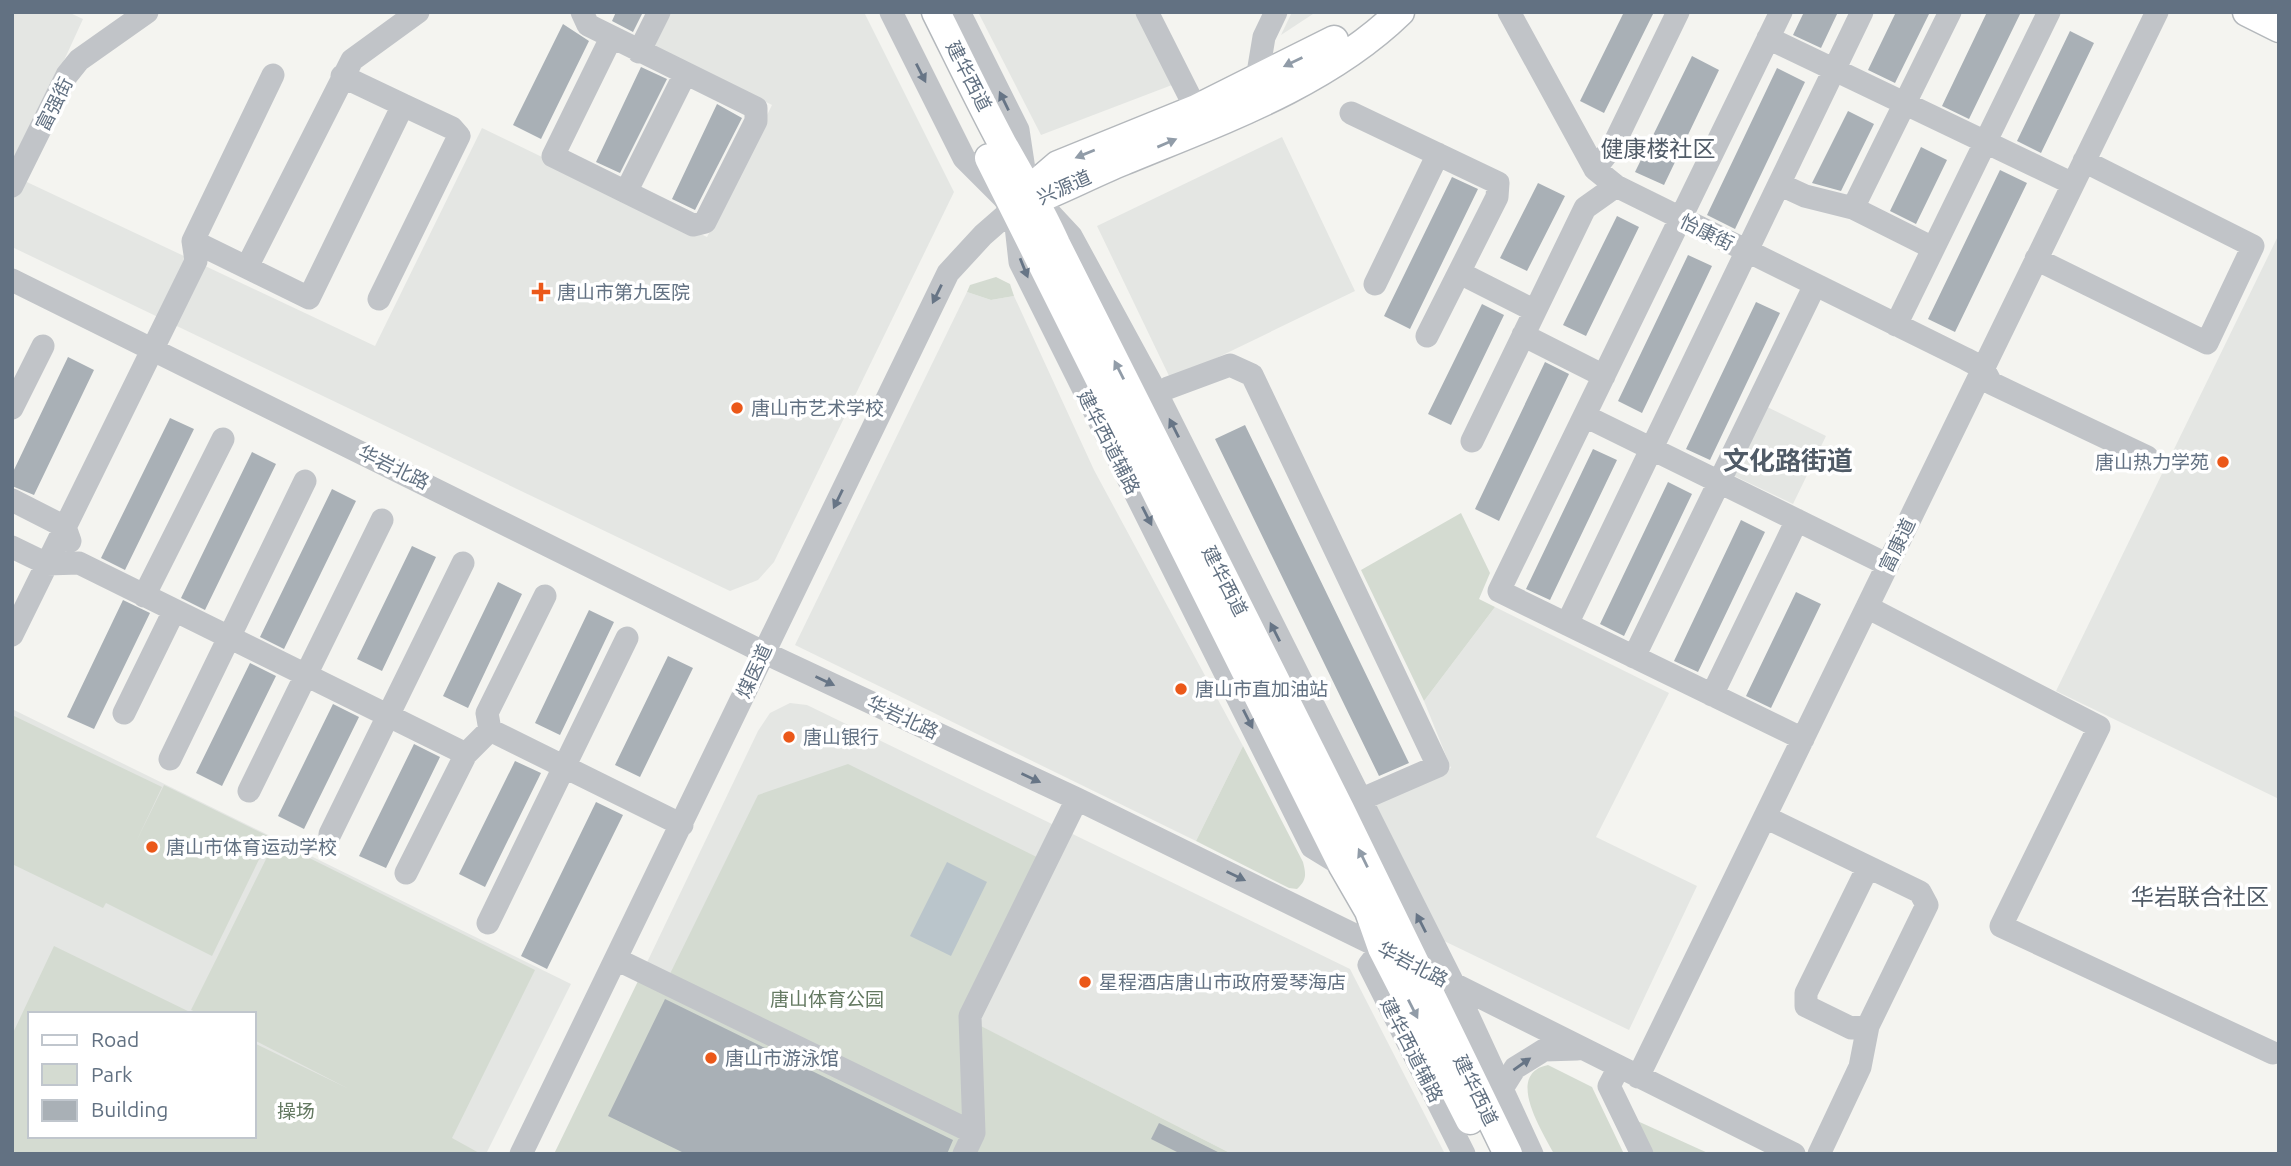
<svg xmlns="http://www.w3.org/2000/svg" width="2291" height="1166" viewBox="0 0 2291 1166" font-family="Ubuntu,'Noto Sans SC',sans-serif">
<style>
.built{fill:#e4e6e3;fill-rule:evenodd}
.green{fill:#d4dbd1}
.water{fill:#bac5cb}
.building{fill:#a9b0b6}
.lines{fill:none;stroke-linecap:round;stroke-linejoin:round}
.major-casing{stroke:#b4b8bc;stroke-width:31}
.minor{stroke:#c1c4c8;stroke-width:23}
.major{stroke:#fff;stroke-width:28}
.oneway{fill:#919ca8}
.oneway2{fill:#677586}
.poi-dot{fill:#eb5819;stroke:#fff;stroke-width:2.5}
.labels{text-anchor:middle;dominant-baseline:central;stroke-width:7;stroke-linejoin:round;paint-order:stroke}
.street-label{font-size:19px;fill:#627182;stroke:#fff}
.poi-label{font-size:19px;fill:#627182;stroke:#fff;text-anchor:start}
.park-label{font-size:19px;fill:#647961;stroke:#fff}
.quarter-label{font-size:23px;fill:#505b67;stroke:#fff}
.district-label{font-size:26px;font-weight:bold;fill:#505b67;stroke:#fff}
</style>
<rect width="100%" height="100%" fill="#f4f4f0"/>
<path class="built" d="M12,12H68L83,19L12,174Z
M663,12H864L954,192L774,562L758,580L730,591L12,247V175L375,346L482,128L707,237L772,105L648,44Z
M978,12H1139L1172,85L1041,135Z
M1292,12H1316L1281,35Z
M1282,137L1355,291L1171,380L1097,226Z
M2279,234V799L2056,691Z
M967,292L991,300L1014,296L1094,470L1243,746L1196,841L795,645Z
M1757,402L1826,436L1793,504L1724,471Z
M1495,607L1669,693L1596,837L1697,886L1629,1030L1440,939L1373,800L1451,768L1424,701Z
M790,703L807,705L1350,969L1445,1154H1232L976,1024L663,988L640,977L758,731L770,713Z
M12,709L571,984L486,1154H12ZM30,1014H254V1136H30Z"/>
<path class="green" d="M996,277L1010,284L1014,296L991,300L967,292L970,285Z
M1461,513L1490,573L1479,599L1495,607L1424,701L1361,570Z
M12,715L162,787L136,842L164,785L270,837L212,956L106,903L103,908L12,864Z
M1243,746L1303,862C1306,874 1307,880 1297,889L1289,888L1196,841Z
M848,764L1055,866L977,1024L1232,1154H554L640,977L663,988L758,795Z
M275,841L535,970L452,1138L481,1154H12V1035L54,946L194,1014H30V1136H254V1043L347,1088L254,1040V1014H200L191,1010Z
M1548,1065L1592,1087L1624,1154H1554C1543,1132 1504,1074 1548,1065Z
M1633,1119L1710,1154H1650Z"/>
<path class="water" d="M947,862L987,882L951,956L910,936Z"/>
<path class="building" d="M616,12H643L633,32L612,21Z
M1624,12H1654L1604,113L1580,101Z
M1804,12H1838L1821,48L1793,35Z
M1896,12H1930L1895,83L1868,70Z
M1987,12H2021L1969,119L1942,106Z
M563,24L589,41L541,139L513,125Z
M2070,31L2094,43L2041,153L2017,141Z
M1692,56L1719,70L1664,185L1635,172Z
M641,67L667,79L620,173L596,162Z
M1777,68L1805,82L1735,229L1707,215Z
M717,104L742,118L695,210L672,199Z
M1848,111L1874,124L1841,191L1812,183Z
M1921,147L1947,160L1916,224L1890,211Z
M2000,170L2027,183L1955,332L1928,319Z
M1452,177L1478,189L1410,329L1384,316Z
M1538,183L1565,196L1527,271L1500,258Z
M1617,216L1639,227L1586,336L1563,325Z
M1688,255L1712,266L1642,413L1618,401Z
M1756,302L1780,313L1710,460L1686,449Z
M1482,304L1504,315L1451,425L1428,414Z
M68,357L94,370L34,495L12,486V474Z
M1545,362L1569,374L1499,521L1475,509Z
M170,418L194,429L125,570L101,558Z
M1245,425L1409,763L1379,776L1215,439Z
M1593,449L1617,460L1550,600L1526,589Z
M252,452L276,464L205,610L181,598Z
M1668,482L1692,494L1624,636L1600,624Z
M332,489L356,501L284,649L260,637Z
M1741,520L1765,532L1698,672L1674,661Z
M412,546L436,557L382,671L357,659Z
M498,582L522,594L468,708L443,696Z
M1796,592L1821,604L1771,708L1746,696Z
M123,600L150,613L94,729L67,717Z
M589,610L614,622L560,735L535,723Z
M668,656L693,668L640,777L615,765Z
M250,663L276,676L222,786L196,773Z
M333,704L359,717L304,829L278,816Z
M414,744L440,757L386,868L359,856Z
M515,761L541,773L485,887L459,874Z
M596,802L623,815L547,969L521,956Z
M665,999L953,1140L947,1154H686L608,1116Z
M1159,1123L1222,1154H1181L1151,1139Z"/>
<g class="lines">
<defs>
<path id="major" d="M936,12C958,56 979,100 1002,143C1021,177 1040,208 1056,244L1340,809L1508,1154
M2247,12L2279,28
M989,158L1343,866L1369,911L1382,948L1470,1120
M1024,194L1058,165L1196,109L1334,40
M1020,206C1055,193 1089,175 1123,161C1217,122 1325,85 1400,12"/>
</defs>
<use href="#major" class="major-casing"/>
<path class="minor" d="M582,12L588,25L756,108V121L705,222L693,225L553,156L611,38
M891,12L964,158L1014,208L1020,262L1312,847L1343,866
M959,12L1018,130L1025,176
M1147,12L1196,109
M1509,12L1595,169L1616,186L1966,359L1983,368L1991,383L2147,457
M1781,12L1499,591L1803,739
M1768,38L2073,184
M639,52L659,12
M273,75L193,241L309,298L403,105L342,76
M1257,79L1264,37L1276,12
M1351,113L1498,183L1497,197L1427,336
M1595,169L1613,146L1678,12
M1779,184L1805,196L1853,208L1933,248
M12,186L67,75L79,60L147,12
M626,192L685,74
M1044,207L1071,236L1157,394L1453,983L1532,1154
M1853,208L1950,12
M2036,259L2207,343L2253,246L2084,161
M247,267L352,60L418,12
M1460,273L1535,311
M12,280L763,652L1077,799L1414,964L1794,1154
M1375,284L1438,154
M379,299L459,136L452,128L403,105
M1896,325L2049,12
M1523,335L1604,376
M1144,401L1168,388L1230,365L1252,375L1438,766L1346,806
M12,408L43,346
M1585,416L1888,565
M1472,441L1585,208L1616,186
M12,500L65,527L70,541
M12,547L47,564L79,563L466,754L490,730L682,825
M144,596L223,439
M1867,607L2099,727L2001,926L2273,1053
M1567,624L1862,12
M12,635L196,261L193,241
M1634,657L1815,285
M1712,695L1797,520
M124,713L174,611
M490,730L487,713L545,596
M170,759L305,481
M249,791L382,520
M1765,817L1920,892L1927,905L1868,1026L1860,1067L1819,1154
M330,834L463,563
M1868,867L1806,993V1006L1851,1028L1868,1026
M406,873L466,754
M488,923L627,638
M1382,948L1369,965L1464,1154
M616,959L974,1133L964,1154
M1619,1067L1609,1086L1642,1154
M1638,1077L2157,12
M1495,1100L1515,1068L1544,1050L1577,1049
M974,1133L970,1016L1077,799
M521,1154L948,273L983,235L1014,208"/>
<use href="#major" class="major"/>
</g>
<defs><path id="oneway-solid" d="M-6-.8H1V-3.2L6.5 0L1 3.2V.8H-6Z" transform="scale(1.75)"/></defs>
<g class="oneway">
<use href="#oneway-solid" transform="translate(1293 62) rotate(154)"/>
<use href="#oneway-solid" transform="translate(1167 143) rotate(-23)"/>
<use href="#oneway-solid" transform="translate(1085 154) rotate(158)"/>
<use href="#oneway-solid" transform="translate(1119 370) rotate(-117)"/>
<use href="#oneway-solid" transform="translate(1363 858) rotate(-116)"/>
<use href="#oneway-solid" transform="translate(1413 1009) rotate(63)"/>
</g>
<g class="oneway2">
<use href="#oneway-solid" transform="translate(921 73) rotate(63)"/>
<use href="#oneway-solid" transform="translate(1004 101) rotate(-116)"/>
<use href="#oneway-solid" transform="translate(1024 268) rotate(68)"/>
<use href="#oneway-solid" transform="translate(937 294) rotate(116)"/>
<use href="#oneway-solid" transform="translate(1174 428) rotate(-117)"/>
<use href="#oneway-solid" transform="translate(838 499) rotate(116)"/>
<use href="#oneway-solid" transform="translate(1147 516) rotate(63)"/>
<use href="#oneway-solid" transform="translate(1275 632) rotate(-117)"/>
<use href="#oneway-solid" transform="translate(825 681) rotate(25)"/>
<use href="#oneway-solid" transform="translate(1248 719) rotate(63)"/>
<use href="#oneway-solid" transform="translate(1031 778) rotate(25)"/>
<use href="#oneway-solid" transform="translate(1236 876) rotate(26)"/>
<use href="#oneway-solid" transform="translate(1421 923) rotate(-117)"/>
<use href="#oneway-solid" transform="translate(1522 1064) rotate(-35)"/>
</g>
<g class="poi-dot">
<path d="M537.5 281.5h7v7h7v7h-7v7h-7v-7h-7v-7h7z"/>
<circle cx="737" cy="408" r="7"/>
<circle cx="2223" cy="462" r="7"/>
<circle cx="1181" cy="689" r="7"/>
<circle cx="789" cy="737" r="7"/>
<circle cx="152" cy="847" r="7"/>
<circle cx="1085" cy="982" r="7"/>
<circle cx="711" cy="1058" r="7"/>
</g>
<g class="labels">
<g class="street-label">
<text transform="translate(969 76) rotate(63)">建华西道</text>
<text transform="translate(54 104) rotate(-63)">富强街</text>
<text transform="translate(1064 187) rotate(-24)">兴源道</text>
<text transform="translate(1707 232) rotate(26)">怡康街</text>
<text transform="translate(1109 442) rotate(63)">建华西道辅路</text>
<text transform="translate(394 467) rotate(26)">华岩北路</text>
<text transform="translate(1897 545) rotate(-64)">富康道</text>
<text transform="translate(1225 581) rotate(63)">建华西道</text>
<text transform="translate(754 671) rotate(-65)">煤医道</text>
<text transform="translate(903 717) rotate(25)">华岩北路</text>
<text transform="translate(1413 964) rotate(27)">华岩北路</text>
<text transform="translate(1412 1050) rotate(63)">建华西道辅路</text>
<text transform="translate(1476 1090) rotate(64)">建华西道</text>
</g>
<g class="poi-label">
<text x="557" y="292">唐山市第九医院</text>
<text x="751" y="408">唐山市艺术学校</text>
<text x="2209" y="462" text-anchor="end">唐山热力学苑</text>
<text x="1195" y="689">唐山市直加油站</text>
<text x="803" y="737">唐山银行</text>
<text x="166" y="847">唐山市体育运动学校</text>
<text x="1099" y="982">星程酒店唐山市政府爱琴海店</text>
<text x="725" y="1058">唐山市游泳馆</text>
</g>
<g class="park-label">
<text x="827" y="999">唐山体育公园</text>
<text x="296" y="1111">操场</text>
</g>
<g class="quarter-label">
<text x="1658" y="148">健康楼社区</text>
<text x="2200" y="896">华岩联合社区</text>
</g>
<g class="district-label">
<text x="1788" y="460">文化路街道</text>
</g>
</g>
<rect width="2291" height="1166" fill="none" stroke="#627182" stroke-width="28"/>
<rect x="28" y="1012" width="228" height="126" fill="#ffffff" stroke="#c0c6cd" stroke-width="2"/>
<rect x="42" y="1035" width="35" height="10" fill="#ffffff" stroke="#c0c6cd" stroke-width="2"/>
<text x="91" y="1047" font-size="21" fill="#627182">Road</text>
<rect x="42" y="1064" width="35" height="21" fill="#d4dbd1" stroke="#c0c6cd" stroke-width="2"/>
<text x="91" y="1082" font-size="21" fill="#627182">Park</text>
<rect x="42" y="1100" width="35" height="21" fill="#a9b0b6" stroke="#c0c6cd" stroke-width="2"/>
<text x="91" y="1117" font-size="21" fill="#627182">Building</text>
</svg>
